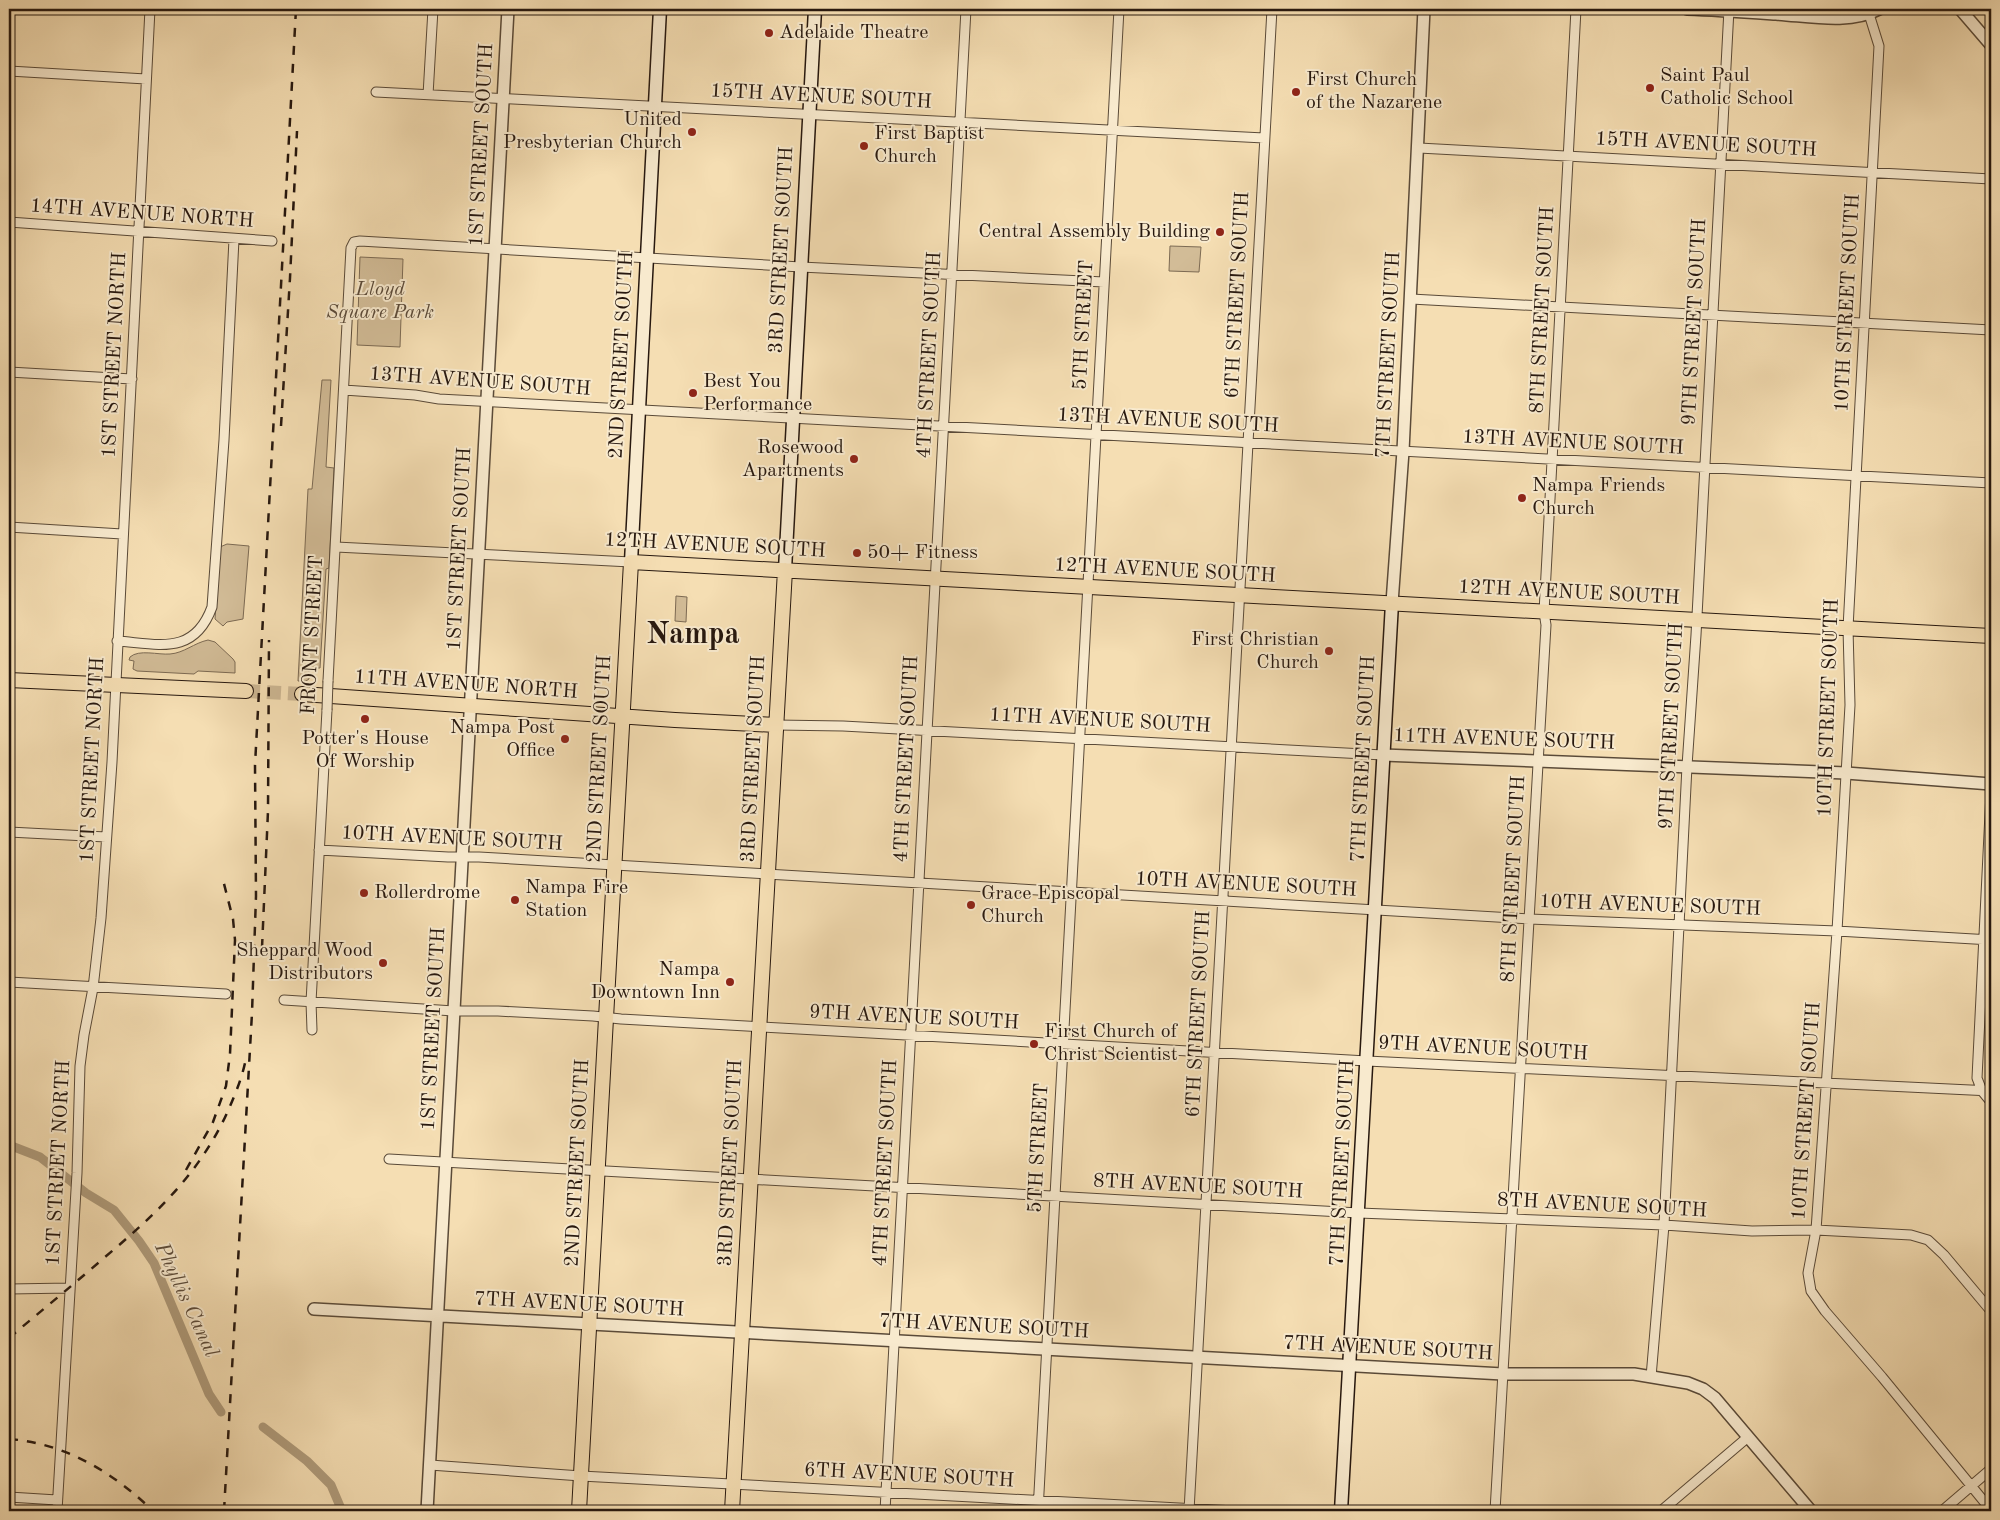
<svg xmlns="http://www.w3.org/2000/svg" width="2000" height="1520" viewBox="0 0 2000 1520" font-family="'Old Standard TT',serif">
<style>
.green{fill:#d2bc97;stroke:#7c6a53}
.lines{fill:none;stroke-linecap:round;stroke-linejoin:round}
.canal{stroke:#af9b7b;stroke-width:9}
.primary-tunnel{stroke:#ccb692;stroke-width:14;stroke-dasharray:14 7;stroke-linecap:butt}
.minor-casing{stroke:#5a4a38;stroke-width:11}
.tertiary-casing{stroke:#5a4a38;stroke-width:14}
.secondary-casing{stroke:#27180f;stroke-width:15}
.primary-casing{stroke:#27180f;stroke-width:16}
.minor{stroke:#f8eace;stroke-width:9}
.tertiary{stroke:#f8eace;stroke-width:11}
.secondary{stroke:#f8eace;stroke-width:12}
.primary{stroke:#f5deb3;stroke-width:14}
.rail{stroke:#27180f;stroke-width:2.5;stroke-dasharray:9 9;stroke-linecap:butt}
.minor-bridge-casing{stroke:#5a4a38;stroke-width:11;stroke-linecap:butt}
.minor-bridge{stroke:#f8eace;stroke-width:9}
.poi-dot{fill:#8f2418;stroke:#f8eace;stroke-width:2}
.labels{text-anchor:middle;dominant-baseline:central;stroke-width:4;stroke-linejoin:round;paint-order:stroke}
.poi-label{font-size:20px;fill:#27180f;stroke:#f8eace;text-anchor:start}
.street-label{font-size:20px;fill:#27180f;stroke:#f8eace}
.park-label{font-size:20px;font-style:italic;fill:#5a4938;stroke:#f8eace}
.water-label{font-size:21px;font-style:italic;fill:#5d4c3a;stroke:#f8eace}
.town-label{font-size:30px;font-weight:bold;fill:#27180f;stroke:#f8eace}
</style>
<rect width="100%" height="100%" fill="#f5deb3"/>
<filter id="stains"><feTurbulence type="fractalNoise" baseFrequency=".004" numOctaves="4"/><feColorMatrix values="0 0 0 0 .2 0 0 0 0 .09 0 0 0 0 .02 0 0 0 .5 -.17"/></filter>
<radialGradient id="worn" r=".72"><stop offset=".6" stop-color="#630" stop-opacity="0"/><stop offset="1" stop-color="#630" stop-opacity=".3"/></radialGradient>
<path class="green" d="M1170,246L1201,247L1199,272L1169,271Z
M360,257L403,259L400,347L357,345Z
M322,380H331L326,467L334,468L329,568L326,569L320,668H309V679L306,681H298L308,489H312Z
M227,544L249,546L243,619L227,622L223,626L215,619L220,547Z
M676,596L687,597L686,622L675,621Z
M208,640L215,642L233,659L235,662V673L198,671L194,674L137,671L133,669L134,661L129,660L130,657C139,649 158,655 170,654C184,653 194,643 208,640Z"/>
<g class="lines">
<path class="canal" d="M9,1145L40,1157L86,1193L114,1210L139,1241L154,1263L209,1394L221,1412
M263,1427L307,1461L331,1485L342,1511"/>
<path class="primary-tunnel" d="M246,691L302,694"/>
<defs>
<path id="minor" d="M1869,14L1879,46L1848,628L1850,705L1837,931L1816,1230L1808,1273L1811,1291L1825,1311L1882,1377L1991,1510
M9,71L146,79
M376,92L1264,138
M428,95L433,9
M1419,148L1991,179
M9,222L272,241
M1411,299L1991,330
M9,372L132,379
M344,390L415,395L439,399L1991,483
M9,527L122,534
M336,547L631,562
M117,641C159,644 194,656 212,607L224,440L234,239
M328,681L351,248L354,242L360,241L801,267L1104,282
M776,725L843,726L1383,755
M1991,793L1977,1078L1982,1091L1991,1102
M9,832L106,837
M319,850L448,857H479L1529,919L1837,931L1991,940
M9,982L226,994
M284,1000L454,1011H498L593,1016L621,1019L1367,1061L1991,1091
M312,1030L311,1002L327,710
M389,1159L1359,1213L1664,1225L1752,1231L1816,1230L1911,1235L1928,1240L1944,1255L1991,1311
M9,1289L70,1288
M1651,1377L1664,1225L1687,766L1696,635L1729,9
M430,1465L581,1476L1235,1511
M9,1497L57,1500
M57,1511L77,1173L80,1066L84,1035L93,988L101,918L112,762L150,9
M885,1511L966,9
M1038,1511L1119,9
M1189,1511L1272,9
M1495,1511L1546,625L1544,612L1576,9
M1661,1511L1748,1437
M1942,1511L1991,1469"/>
<path id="tertiary" d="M1687,9C1717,10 1746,12 1776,14C1809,16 1849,25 1879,9
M1960,9L1991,45
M1392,603L1403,451L1424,9
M1383,755L1846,773L1991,784
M314,1309L1503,1374H1634L1688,1383L1703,1389L1715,1398L1811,1511
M427,1511L508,9"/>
<path id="secondary" d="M631,562L660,9
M785,570L815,9
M1341,1511L1392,603"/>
<path id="primary" d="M9,680L246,691
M302,694L675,720L776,725
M579,1511L631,562L1991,636
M732,1511L785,570"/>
</defs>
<use href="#minor" class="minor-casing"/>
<use href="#tertiary" class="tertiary-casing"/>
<use href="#secondary" class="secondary-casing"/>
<use href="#primary" class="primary-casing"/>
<use href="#minor" class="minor"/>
<use href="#tertiary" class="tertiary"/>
<use href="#secondary" class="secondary"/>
<use href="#primary" class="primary"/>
<path class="rail" d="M281,426L290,278L297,131
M262,948L268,811L269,640
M186,1170L213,1122L226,1086L230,1054L235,940L233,919L222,876
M9,1338C41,1311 73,1285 105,1257C155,1215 199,1174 227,1113C234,1097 241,1081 245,1063
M9,1439C65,1443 114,1473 153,1511
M224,1511L252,1013L256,896L255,765L296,9"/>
<defs>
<path id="minor-bridge" d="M327,710L328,681"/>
</defs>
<use href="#minor-bridge" class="minor-bridge-casing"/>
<use href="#minor-bridge" class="minor-bridge"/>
</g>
<g class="poi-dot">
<circle cx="769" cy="33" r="5"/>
<circle cx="1650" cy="88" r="5"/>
<circle cx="1296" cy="92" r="5"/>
<circle cx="692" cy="132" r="5"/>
<circle cx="864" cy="146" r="5"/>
<circle cx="1220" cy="232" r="5"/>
<circle cx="693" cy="393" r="5"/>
<circle cx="854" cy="459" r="5"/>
<circle cx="1522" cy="498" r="5"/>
<circle cx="857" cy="553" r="5"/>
<circle cx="1329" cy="651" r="5"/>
<circle cx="365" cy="719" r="5"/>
<circle cx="565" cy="739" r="5"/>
<circle cx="364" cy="893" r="5"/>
<circle cx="515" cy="900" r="5"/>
<circle cx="971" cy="905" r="5"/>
<circle cx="383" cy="963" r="5"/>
<circle cx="730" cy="982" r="5"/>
<circle cx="1034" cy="1044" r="5"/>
</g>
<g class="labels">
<g class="poi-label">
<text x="779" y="33">Adelaide Theatre</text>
<text x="1660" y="76">Saint Paul<tspan x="1660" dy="23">Catholic School</tspan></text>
<text x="1306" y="80">First Church<tspan x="1306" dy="23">of the Nazarene</tspan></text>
<text x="682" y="120" text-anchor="end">United<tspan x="682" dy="23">Presbyterian Church</tspan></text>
<text x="874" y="134">First Baptist<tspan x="874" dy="23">Church</tspan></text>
<text x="1210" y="232" text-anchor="end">Central Assembly Building</text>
<text x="703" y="382">Best You<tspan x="703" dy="23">Performance</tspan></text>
<text x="844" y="448" text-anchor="end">Rosewood<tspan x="844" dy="23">Apartments</tspan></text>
<text x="1532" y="486">Nampa Friends<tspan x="1532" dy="23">Church</tspan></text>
<text x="867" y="553">50+ Fitness</text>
<text x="1319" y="640" text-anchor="end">First Christian<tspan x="1319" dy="23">Church</tspan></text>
<text x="555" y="728" text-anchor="end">Nampa Post<tspan x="555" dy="23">Office</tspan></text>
<text x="365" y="739" text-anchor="middle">Potter's House<tspan x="365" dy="23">Of Worship</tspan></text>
<text x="525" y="888">Nampa Fire<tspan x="525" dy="23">Station</tspan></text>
<text x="374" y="893">Rollerdrome</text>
<text x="981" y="894">Grace Episcopal<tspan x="981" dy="23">Church</tspan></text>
<text x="373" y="951" text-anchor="end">Sheppard Wood<tspan x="373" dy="23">Distributors</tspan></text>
<text x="720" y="970" text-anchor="end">Nampa<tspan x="720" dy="23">Downtown Inn</tspan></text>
<text x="1044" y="1032">First Church of<tspan x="1044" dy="23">Christ Scientist</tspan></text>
</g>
<g class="street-label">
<text transform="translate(821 97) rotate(3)">15TH AVENUE SOUTH</text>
<text transform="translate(482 145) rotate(-87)">1ST STREET SOUTH</text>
<text transform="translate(1706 145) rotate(3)">15TH AVENUE SOUTH</text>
<text transform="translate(142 214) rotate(4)">14TH AVENUE NORTH</text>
<text transform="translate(782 250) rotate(-87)">3RD STREET SOUTH</text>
<text transform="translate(1238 295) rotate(-87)">6TH STREET SOUTH</text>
<text transform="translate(1848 303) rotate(-87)">10TH STREET SOUTH</text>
<text transform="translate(1543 310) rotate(-87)">8TH STREET SOUTH</text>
<text transform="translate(1695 322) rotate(-87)">9TH STREET SOUTH</text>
<text transform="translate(1084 325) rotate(-87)">5TH STREET</text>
<text transform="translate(115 355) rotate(-87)">1ST STREET NORTH</text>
<text transform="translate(622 355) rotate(-87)">2ND STREET SOUTH</text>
<text transform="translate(930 355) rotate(-87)">4TH STREET SOUTH</text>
<text transform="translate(1389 355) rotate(-87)">7TH STREET SOUTH</text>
<text transform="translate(480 382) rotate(4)">13TH AVENUE SOUTH</text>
<text transform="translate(1168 421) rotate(3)">13TH AVENUE SOUTH</text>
<text transform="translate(1573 443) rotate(3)">13TH AVENUE SOUTH</text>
<text transform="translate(715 546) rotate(3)">12TH AVENUE SOUTH</text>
<text transform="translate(460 549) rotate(-87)">1ST STREET SOUTH</text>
<text transform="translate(1165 571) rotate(3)">12TH AVENUE SOUTH</text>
<text transform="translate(1569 593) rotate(3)">12TH AVENUE SOUTH</text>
<text transform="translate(313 635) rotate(-87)">FRONT STREET</text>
<text transform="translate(466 685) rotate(4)">11TH AVENUE NORTH</text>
<text transform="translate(1829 708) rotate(-88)">10TH STREET SOUTH</text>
<text transform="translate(1100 721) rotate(3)">11TH AVENUE SOUTH</text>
<text transform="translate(1672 726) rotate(-87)">9TH STREET SOUTH</text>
<text transform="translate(1504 740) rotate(2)">11TH AVENUE SOUTH</text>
<text transform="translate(600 759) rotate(-87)">2ND STREET SOUTH</text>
<text transform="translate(754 759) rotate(-87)">3RD STREET SOUTH</text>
<text transform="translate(907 759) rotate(-87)">4TH STREET SOUTH</text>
<text transform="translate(1364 759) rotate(-87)">7TH STREET SOUTH</text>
<text transform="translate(93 760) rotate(-87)">1ST STREET NORTH</text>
<text transform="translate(452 839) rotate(3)">10TH AVENUE SOUTH</text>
<text transform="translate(1514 879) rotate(-87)">8TH STREET SOUTH</text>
<text transform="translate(1246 885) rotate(3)">10TH AVENUE SOUTH</text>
<text transform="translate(1650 906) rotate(2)">10TH AVENUE SOUTH</text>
<text transform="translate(1199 1014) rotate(-87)">6TH STREET SOUTH</text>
<text transform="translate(914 1018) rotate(3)">9TH AVENUE SOUTH</text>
<text transform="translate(434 1029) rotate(-87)">1ST STREET SOUTH</text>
<text transform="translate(1483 1049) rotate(3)">9TH AVENUE SOUTH</text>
<text transform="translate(1807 1111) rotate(-86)">10TH STREET SOUTH</text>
<text transform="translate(1039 1148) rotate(-87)">5TH STREET</text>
<text transform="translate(59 1163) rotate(-87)">1ST STREET NORTH</text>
<text transform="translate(578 1163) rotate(-87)">2ND STREET SOUTH</text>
<text transform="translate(731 1163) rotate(-87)">3RD STREET SOUTH</text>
<text transform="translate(886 1163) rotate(-87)">4TH STREET SOUTH</text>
<text transform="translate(1343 1163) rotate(-87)">7TH STREET SOUTH</text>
<text transform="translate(1198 1187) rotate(3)">8TH AVENUE SOUTH</text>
<text transform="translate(1602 1206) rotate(3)">8TH AVENUE SOUTH</text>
<text transform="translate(579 1305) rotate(3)">7TH AVENUE SOUTH</text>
<text transform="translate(984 1327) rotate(3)">7TH AVENUE SOUTH</text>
<text transform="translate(1388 1349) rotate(3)">7TH AVENUE SOUTH</text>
<text transform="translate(909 1476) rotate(3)">6TH AVENUE SOUTH</text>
</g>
<g class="park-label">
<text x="380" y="290">Lloyd<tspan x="380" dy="23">Square Park</tspan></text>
</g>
<g class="water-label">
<text transform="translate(186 1300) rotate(65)">Phyllis Canal</text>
</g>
<g class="town-label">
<text x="693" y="635">Nampa</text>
</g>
</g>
<rect width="2000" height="1520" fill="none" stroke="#f5deb3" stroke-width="30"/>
<rect x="10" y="10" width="1980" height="1500" fill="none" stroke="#27180f" stroke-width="2.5"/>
<rect x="15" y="15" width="1970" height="1490" fill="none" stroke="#27180f"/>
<rect width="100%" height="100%" filter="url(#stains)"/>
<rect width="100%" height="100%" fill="url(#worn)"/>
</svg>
